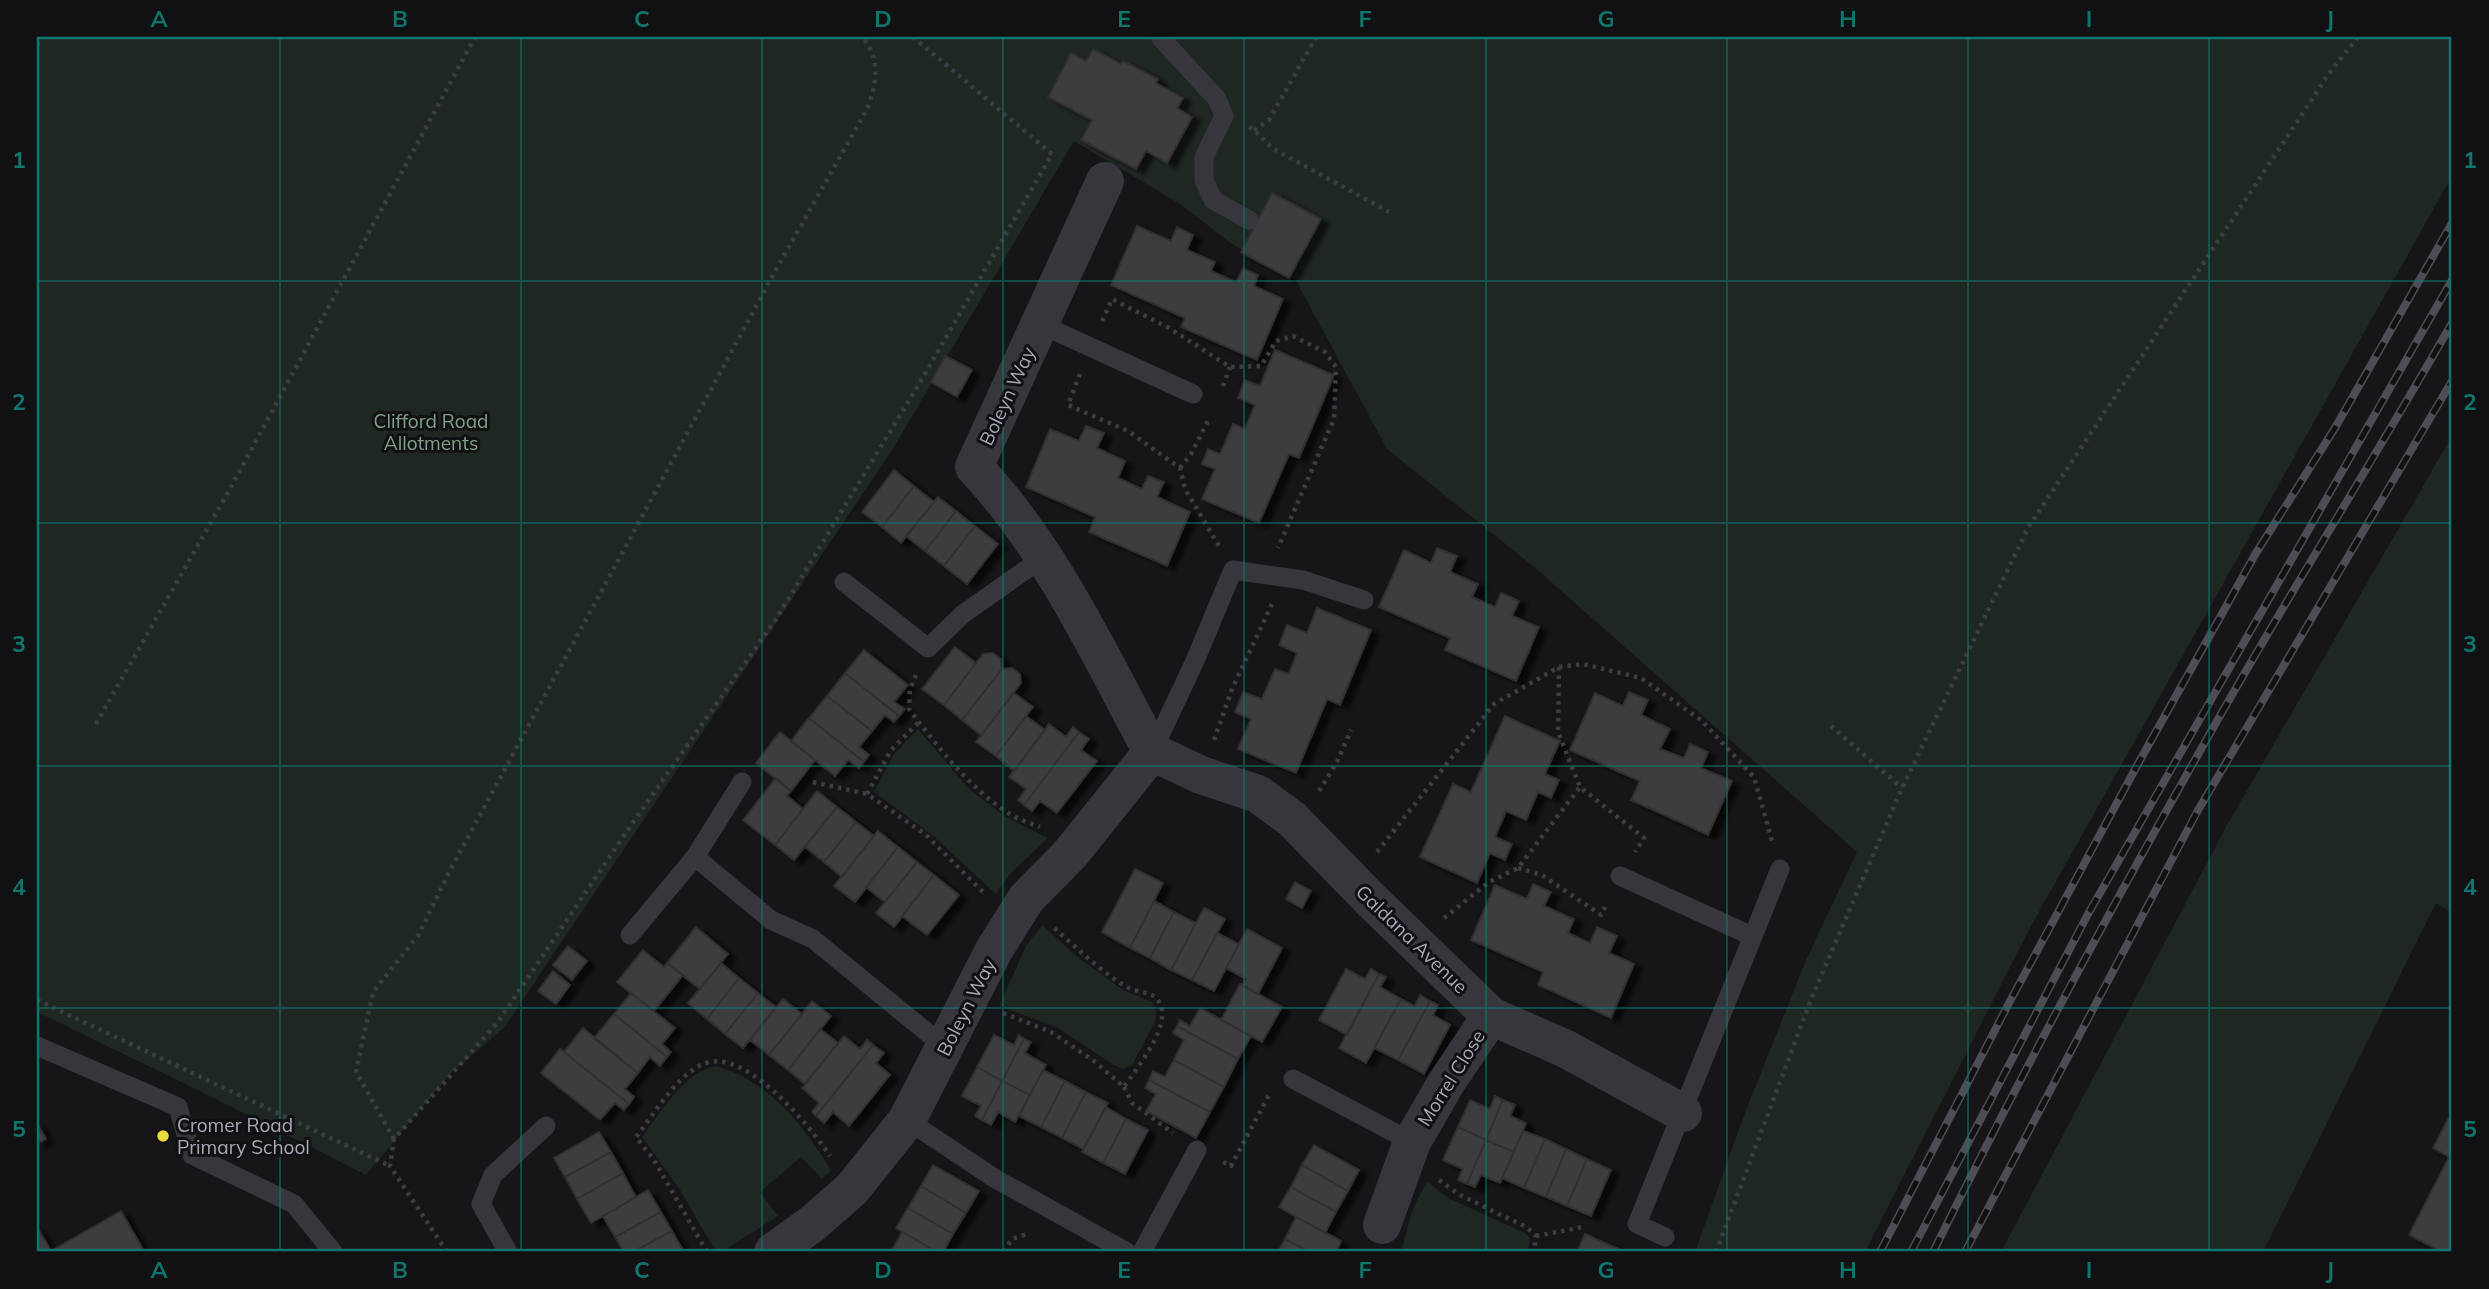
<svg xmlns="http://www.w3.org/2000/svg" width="2489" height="1289" viewBox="0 0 2489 1289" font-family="Mulish,sans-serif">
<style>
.green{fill:#1f2722}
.building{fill:#3d3d41;stroke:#302f33;stroke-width:2;filter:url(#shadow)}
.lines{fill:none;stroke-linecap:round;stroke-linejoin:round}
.path{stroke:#3c3d43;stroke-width:4.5;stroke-dasharray:3.5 5;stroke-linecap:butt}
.service{stroke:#37363c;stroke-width:19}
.minor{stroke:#37363c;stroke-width:38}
.rail-casing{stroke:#4d4d55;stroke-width:8}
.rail{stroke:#111012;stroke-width:5;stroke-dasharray:16;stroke-linecap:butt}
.grid{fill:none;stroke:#0f766e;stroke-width:2;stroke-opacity:0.55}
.poi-dot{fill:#ecda38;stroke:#111012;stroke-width:2.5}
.labels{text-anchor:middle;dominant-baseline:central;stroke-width:6;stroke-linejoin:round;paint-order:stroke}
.street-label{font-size:19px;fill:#a7a9b7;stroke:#111012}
.park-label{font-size:19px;fill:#7fa189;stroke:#111012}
.poi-label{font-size:19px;fill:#a7a9b7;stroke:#111012;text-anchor:start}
.neatline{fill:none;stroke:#0f766e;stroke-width:2.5}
.grid-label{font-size:23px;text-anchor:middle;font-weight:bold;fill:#0f766e}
</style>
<defs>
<filter id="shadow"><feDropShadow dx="8" dy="4.5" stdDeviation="2" flood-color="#0009"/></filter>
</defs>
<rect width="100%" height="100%" fill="#161517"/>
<path class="green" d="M37,37H2452V176L2031,926L1865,1252H1695L1743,1118L1806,960L1857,852L1533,566L1387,449L1295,279L1232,244L1180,204L1074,141L894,447L504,1028L451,1073L366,1175L212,1097L37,1012Z
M2452,436V913L2436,903L2263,1252H2001L2227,825Z
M918,729L968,788L1004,816L1048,838L1011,873L996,894L931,834L874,792L894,754Z
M1042,925L1080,959L1125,991L1152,1002L1156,1011L1155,1022L1132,1065L1123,1069L1114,1065L1056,1027L999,1006L1026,946Z
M715,1066C767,1079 805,1126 831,1170L822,1179L801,1157L760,1192L778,1216L722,1252H716L680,1190L642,1137C662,1111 682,1074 715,1066Z
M1427,1181L1448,1198L1525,1233L1530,1238L1528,1252H1401L1412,1211Z"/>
<path class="building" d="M1093,49L1121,64L1123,61L1158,79L1156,83L1183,98L1177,108L1192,117L1167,163L1146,151L1136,169L1081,140L1092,120L1048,97L1071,53L1086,61Z
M1272,193L1321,219L1289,278L1241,252Z
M1137,226L1171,241L1177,227L1193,235L1187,250L1215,262L1211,271L1236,282L1243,268L1258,275L1254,286L1283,299L1257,360L1181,327L1185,318L1111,285Z
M1275,350L1334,375L1299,458L1289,454L1259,523L1202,499L1215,469L1202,464L1208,449L1220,454L1233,424L1245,429L1255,405L1238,398L1245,380L1260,386Z
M945,356L972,370L957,397L931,382Z
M1086,426L1104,433L1097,448L1125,461L1118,478L1142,489L1148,476L1164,482L1157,497L1190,512L1167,566L1089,532L1095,517L1026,487L1050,429L1079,441Z
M894,470L914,486L882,527L862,512Z
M914,486L934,502L901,543L882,527Z
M938,497L956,511L925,551L906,536Z
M956,511L975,526L944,566L925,551Z
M975,526L998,544L967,584L944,566Z
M1437,548L1457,556L1450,572L1478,584L1472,597L1495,607L1501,593L1519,601L1512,616L1539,627L1516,681L1445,650L1450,638L1379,607L1404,550L1431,563Z
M1317,608L1371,630L1340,705L1327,699L1296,773L1238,749L1251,719L1235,712L1243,692L1262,699L1275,669L1289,674L1297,653L1279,645L1287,625L1307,633Z
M955,647L976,663L944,705L922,689Z
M864,650L908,685L894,702L905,709L899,716L845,673Z
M993,653L1001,659L1002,669L962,720L944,705L983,654Z
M1012,668L1020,674L1021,683L981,735L962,720L1002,669Z
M845,673L899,716L894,722L885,715L872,731L827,696Z
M1629,692L1648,700L1641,715L1670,729L1660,749L1684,758L1690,744L1708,752L1701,768L1732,781L1708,835L1631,800L1640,781L1570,750L1595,693L1623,706Z
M1014,693L1033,707L996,756L976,742Z
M827,696L872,731L859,747L869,755L864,762L809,718Z
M1026,716L1045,730L1014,771L996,756Z
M1505,716L1560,741L1545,774L1559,780L1551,798L1538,792L1526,820L1506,811L1495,837L1512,844L1505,860L1490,853L1477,883L1420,857L1453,784L1471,792Z
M809,718L864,762L859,768L848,760L835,776L791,741Z
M1049,724L1066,737L1073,727L1079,732L1024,805L1018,800L1026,789L1009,777Z
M780,732L815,760L791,791L756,763Z
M1079,732L1089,739L1081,750L1097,761L1057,813L1040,801L1032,811L1024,805Z
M776,778L791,791L787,796L803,809L775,845L743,820Z
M817,791L837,807L794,860L775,845Z
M837,807L856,822L824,862L805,847Z
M856,822L874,836L842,877L824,862Z
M878,831L898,847L855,902L834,886Z
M898,847L917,862L885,902L866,887Z
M917,862L934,875L894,927L876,913Z
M1135,869L1163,883L1130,948L1102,932Z
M934,875L959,895L927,935L902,916Z
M1295,882L1311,891L1302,908L1286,899Z
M1533,884L1551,892L1544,906L1574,919L1568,933L1590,943L1597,927L1617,936L1609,953L1634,964L1611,1018L1538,985L1543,972L1471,940L1495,885L1527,899Z
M1154,901L1174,912L1150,958L1130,948Z
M1204,908L1225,919L1192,980L1171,970Z
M1174,912L1196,923L1171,970L1150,958Z
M696,927L728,954L700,989L667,963Z
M1247,929L1282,948L1258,994L1242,985L1246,979L1226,968Z
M1217,933L1239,944L1214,991L1192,980Z
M568,946L587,961L572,980L553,965Z
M643,950L664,967L667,963L683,975L654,1011L617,982Z
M721,963L739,978L707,1019L688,1003Z
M1346,969L1365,979L1371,969L1379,974L1347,1035L1319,1020Z
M553,971L570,985L556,1004L538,991Z
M1379,974L1386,977L1380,987L1401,999L1366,1063L1339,1048Z
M739,978L758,993L725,1034L707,1019Z
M1240,984L1282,1007L1262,1042L1221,1020Z
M631,993L675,1028L662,1044L671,1052L667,1057L614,1014Z
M758,993L776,1007L743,1048L725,1034Z
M1420,995L1430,1001L1398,1060L1374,1048L1401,999L1415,1006Z
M783,999L802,1014L769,1055L750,1040Z
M812,1001L831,1016L788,1070L769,1055Z
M1430,1001L1438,1005L1433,1015L1450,1025L1424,1074L1398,1060Z
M1200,1008L1251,1036L1238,1059L1177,1026L1180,1020L1190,1026Z
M614,1014L667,1057L660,1066L650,1057L638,1073L594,1038Z
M1177,1026L1238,1059L1224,1087L1174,1060L1184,1040L1173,1033Z
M583,1028L638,1073L625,1089L634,1097L629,1104L564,1052Z
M820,1029L838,1043L805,1084L788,1070Z
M994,1035L1014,1045L1019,1035L1024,1039L1002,1081L977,1067Z
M844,1036L860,1049L867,1040L873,1045L816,1116L812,1112L819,1103L802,1088Z
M1024,1039L1031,1042L1025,1053L1046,1065L1030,1095L1002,1081Z
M873,1045L884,1053L876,1063L890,1075L849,1126L833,1112L824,1123L816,1116Z
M560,1049L629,1104L624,1110L615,1103L600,1120L541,1073Z
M1174,1060L1224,1087L1210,1112L1149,1080L1153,1071L1165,1077Z
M977,1067L1002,1081L982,1120L975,1116L981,1106L962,1096Z
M1043,1070L1065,1081L1041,1127L1019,1116Z
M1149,1080L1210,1112L1196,1138L1146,1111L1156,1094L1145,1088Z
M1002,1081L1030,1095L1015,1122L998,1112L991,1125L982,1120Z
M1065,1081L1086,1092L1062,1138L1041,1127Z
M1086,1092L1108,1103L1083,1149L1062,1138Z
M1495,1096L1503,1100L1486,1140L1458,1127L1470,1100L1490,1109Z
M1503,1100L1515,1105L1510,1116L1526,1123L1514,1152L1486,1140Z
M1106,1107L1126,1119L1103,1163L1082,1152Z
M1126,1119L1148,1130L1125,1174L1103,1163Z
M2448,1119L2452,1121V1252H2442L2409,1235L2449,1157L2433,1148Z
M37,1124L46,1139L37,1144Z
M1458,1127L1486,1140L1467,1184L1458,1180L1463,1169L1443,1160Z
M1523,1131L1545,1139L1524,1188L1502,1178Z
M599,1132L611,1152L565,1177L554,1158Z
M1545,1139L1566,1149L1546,1197L1524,1188Z
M1486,1140L1514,1152L1500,1183L1481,1175L1475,1187L1467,1184Z
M1314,1145L1359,1170L1348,1191L1302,1165Z
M1566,1149L1587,1159L1567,1206L1546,1197Z
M611,1152L623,1173L577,1199L565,1177Z
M1587,1159L1611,1170L1591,1216L1567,1206Z
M933,1165L979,1191L966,1213L921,1186Z
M1302,1165L1348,1191L1336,1212L1291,1187Z
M623,1173L636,1197L591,1223L577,1199Z
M921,1186L966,1213L953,1234L908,1208Z
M1291,1187L1336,1212L1325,1233L1279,1207Z
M648,1190L661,1212L615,1237L603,1216Z
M908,1208L953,1234L943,1252H937L896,1228Z
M121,1211L144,1251L142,1252H37V1227L51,1251Z
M661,1212L672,1231L633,1252H624L615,1237Z
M1296,1217L1341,1241L1336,1252H1310L1285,1239Z
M672,1231L684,1252H633Z
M902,1232L937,1252H891Z
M1585,1234L1625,1252H1577Z
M1285,1239L1310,1252H1278Z"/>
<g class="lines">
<path class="path" d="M37,45L41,37
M1249,127L1254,130L1272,148L1391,213
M1254,130L1269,120L1316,37
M1102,321L1112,299L1169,328L1230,367L1261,366L1276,341L1293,336L1325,352L1336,367L1334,419L1278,548
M1080,374L1068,405L1128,431L1180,468L1185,489L1219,546
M1223,386L1230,367
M1180,468L1191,454L1208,421
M1559,667L1558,732L1580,787L1644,838L1635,852
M916,675L910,689L909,709C936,745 975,795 1015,817C1023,821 1032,824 1040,827
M96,724L231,487L475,37
M1831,726L1902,788
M1214,740L1232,689L1272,604
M813,782L867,794L925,834L984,893
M1319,791L1336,764L1351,730
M867,794L891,750L919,722
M1377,852L1494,704L1559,667L1583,664L1641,678L1701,720L1754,777L1772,841
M1518,868L1542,875L1601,915L1607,902
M1444,918L1489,882L1518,868L1580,787
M37,1000L390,1166
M1003,1013L1051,1032L1094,1061L1124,1087C1136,1068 1179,1019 1155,997C1147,991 1134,992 1125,986C1099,970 1077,948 1054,928
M1124,1087L1132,1103L1173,1133
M394,1139L356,1072L373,992L419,934L448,874L773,275L867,109C877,84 881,58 862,37
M1223,1162L1231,1166L1269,1095
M1439,1180L1460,1195L1526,1227L1536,1236L1534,1252
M1536,1236L1583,1227
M447,1252L390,1166L394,1139L498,1022L627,831L776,619L919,384L1052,154L913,37
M707,1252L654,1160L636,1137C654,1114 676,1077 701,1065C742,1043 810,1126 830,1156
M1004,1252L1012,1239L1030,1233
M1716,1252L1812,997L1902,788L2028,528L2330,72L2358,37"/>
<path class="service" d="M1160,37L1217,99L1224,116L1204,157V180L1213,200L1249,220
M1040,324L1193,394
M844,582L928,648L963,614L1044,557
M1152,752L1194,663L1233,570L1303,580L1364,600
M695,857L771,920L813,939L946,1048
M1620,876L1752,936
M630,935L695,857L742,782
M37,1046L178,1107L192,1155L294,1204L333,1252
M1293,1079L1412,1142
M907,1120L994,1178L1127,1252
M1665,1237L1637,1224L1780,869
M508,1252L481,1204L493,1175L546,1126
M1142,1252L1197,1150"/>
<path class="minor" d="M1105,181L974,467C1050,547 1100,655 1152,752
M1152,752L1201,775L1258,794L1292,819L1371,900L1491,1016L1566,1049L1683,1113
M1382,1225L1412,1142L1446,1083L1491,1016
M773,1252L812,1224L852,1189L907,1120L994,950L1026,899L1071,853L1152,752"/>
<defs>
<path id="rail" d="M1880,1252L2009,1003L2139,762L2256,553L2335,428L2452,223
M1911,1252L2088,914L2452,280
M1933,1252C2023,1070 2120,891 2221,714C2296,583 2377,454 2452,323
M1965,1252L2197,812L2452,381"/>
</defs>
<use href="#rail" class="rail-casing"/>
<use href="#rail" class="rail"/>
</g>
<path class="grid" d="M280,37V1252M521,37V1252M762,37V1252M1003,37V1252M1244,37V1252M1486,37V1252M1727,37V1252M1968,37V1252M2209,37V1252M37,281H2452M37,523H2452M37,766H2452M37,1008H2452"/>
<circle class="poi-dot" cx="163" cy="1136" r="7"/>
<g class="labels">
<g class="street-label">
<text transform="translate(1007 396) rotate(-65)">Boleyn Way</text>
<text transform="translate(1412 939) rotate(44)">Galdana Avenue</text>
<text transform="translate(966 1007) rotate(-63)">Boleyn Way</text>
<text transform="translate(1451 1078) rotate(-58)">Morrel Close</text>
</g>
<g class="park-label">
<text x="431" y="421">Clifford Road<tspan x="431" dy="22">Allotments</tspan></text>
</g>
<g class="poi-label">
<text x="177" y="1125">Cromer Road<tspan x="177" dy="22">Primary School</tspan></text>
</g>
</g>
<rect width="2489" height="1289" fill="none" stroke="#111012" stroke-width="77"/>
<rect x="38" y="38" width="2412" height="1212" class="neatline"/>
<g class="grid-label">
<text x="159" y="27">A</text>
<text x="400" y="27">B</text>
<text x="642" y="27">C</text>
<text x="883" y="27">D</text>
<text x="1124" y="27">E</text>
<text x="1365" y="27">F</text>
<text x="1606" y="27">G</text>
<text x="1848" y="27">H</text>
<text x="2089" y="27">I</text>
<text x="2330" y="27">J</text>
<text x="19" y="168">1</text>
<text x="2470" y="168">1</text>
<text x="19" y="410">2</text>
<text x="2470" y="410">2</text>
<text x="19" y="652">3</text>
<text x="2470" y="652">3</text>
<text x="19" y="895">4</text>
<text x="2470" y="895">4</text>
<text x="19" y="1137">5</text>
<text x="2470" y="1137">5</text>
<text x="159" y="1278">A</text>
<text x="400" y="1278">B</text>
<text x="642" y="1278">C</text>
<text x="883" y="1278">D</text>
<text x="1124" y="1278">E</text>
<text x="1365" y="1278">F</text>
<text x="1606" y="1278">G</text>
<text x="1848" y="1278">H</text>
<text x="2089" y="1278">I</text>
<text x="2330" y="1278">J</text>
</g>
</svg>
